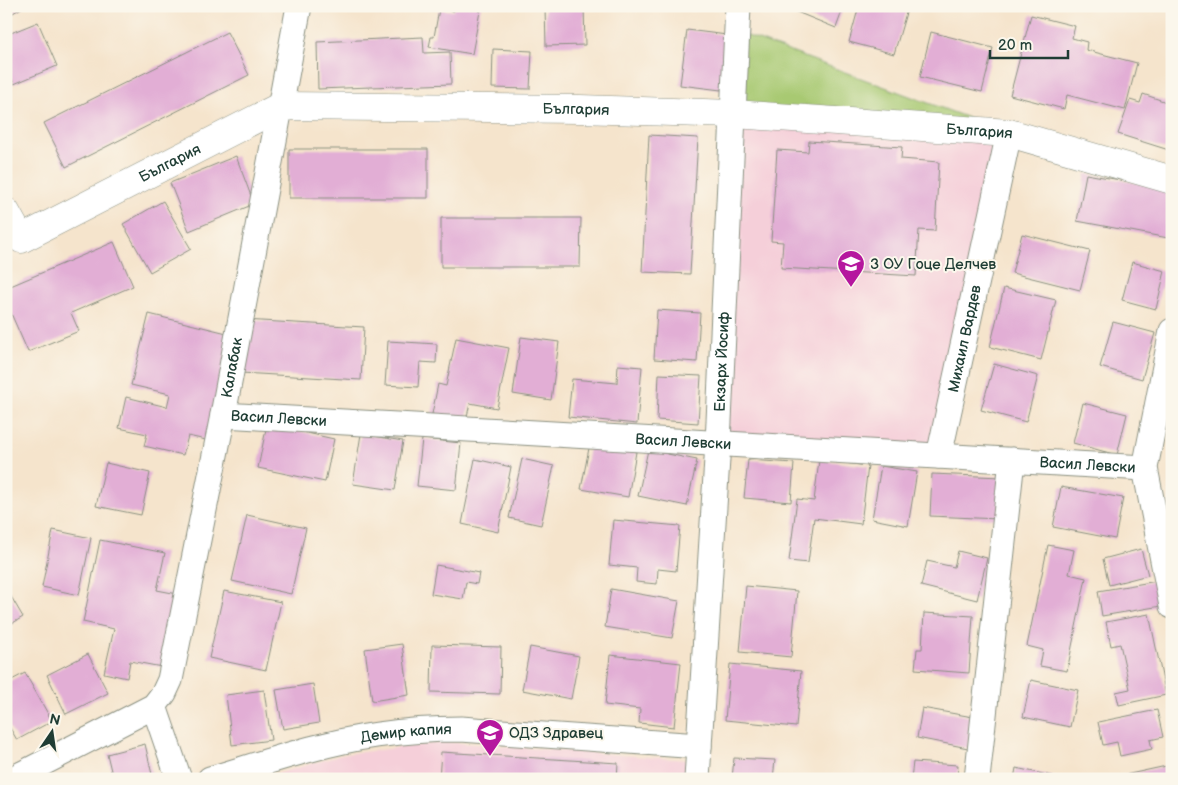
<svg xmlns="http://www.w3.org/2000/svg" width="1178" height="785" viewBox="0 0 1178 785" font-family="'Balsamiq Sans',sans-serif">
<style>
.built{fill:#f5cfd9}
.green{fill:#a8c972;stroke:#648353}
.building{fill:#e2aed5}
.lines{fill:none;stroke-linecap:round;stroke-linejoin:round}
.minor-casing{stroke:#8a9080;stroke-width:27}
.tertiary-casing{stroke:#8a9080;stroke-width:29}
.minor{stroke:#fff;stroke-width:25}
.tertiary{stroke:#fff;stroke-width:28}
.labels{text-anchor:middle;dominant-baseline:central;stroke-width:4;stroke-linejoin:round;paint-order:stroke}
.street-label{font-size:15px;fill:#1f3d34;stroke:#fbf7ec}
.poi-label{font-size:15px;fill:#1f3d34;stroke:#fbf7ec;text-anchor:start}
</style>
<rect width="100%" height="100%" fill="#fbf7ec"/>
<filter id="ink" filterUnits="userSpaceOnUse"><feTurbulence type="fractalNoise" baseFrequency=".02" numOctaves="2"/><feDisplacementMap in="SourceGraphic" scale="10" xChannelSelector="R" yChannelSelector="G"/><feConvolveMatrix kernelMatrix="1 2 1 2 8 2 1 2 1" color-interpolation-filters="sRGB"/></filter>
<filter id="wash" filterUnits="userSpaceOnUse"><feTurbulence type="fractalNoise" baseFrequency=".0096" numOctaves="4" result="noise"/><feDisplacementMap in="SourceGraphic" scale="20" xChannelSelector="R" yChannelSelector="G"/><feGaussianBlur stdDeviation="1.12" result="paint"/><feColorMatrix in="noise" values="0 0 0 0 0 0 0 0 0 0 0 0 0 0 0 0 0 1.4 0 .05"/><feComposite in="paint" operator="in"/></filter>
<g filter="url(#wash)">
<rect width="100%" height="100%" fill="#f5e4cc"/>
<path class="built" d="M734,114L1009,133L939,456L718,443Z
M447,742L688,760L687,779H259L345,754Z"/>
<path class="green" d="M737,32L1009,133L734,114Z"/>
<g id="blocks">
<path class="building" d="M6,6H25L6,17Z
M454,6H481L472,54L429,47L431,37H434L439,9L454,11Z
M782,6H844L836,28Z
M859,6H908L894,54L849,42Z
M584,7L585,45L546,46L545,8Z
M1031,15L1075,26L1072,38L1087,42L1086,50L1137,63L1125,110L1067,95L1064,109L1010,95Z
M38,22L57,66L14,84L6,66V35Z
M687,30L727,35L721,90L680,85Z
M227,32L249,75L66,167L44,123Z
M931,32L993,48L982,92L920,77Z
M423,37L424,53L450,52L451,84L318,89L317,42Z
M493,49L532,51L530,89L492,88Z
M1143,94L1172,104V151L1118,134L1130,100L1140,103Z
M649,135L698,138L690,274L642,272Z
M809,141L902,147L901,159L939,162L935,231L919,230L916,276L781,268L783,242L771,241L777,150L808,152Z
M289,149H428V198H289Z
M236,156L254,204L189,231L170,183Z
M1086,174L1172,189V218L1168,238L1077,221Z
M163,201L191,249L150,272L123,224Z
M441,218H581L580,267H441Z
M1022,234L1090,251L1080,290L1012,273Z
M114,242L133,286L71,313L79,331L28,352L6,302V288Z
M1132,262L1165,271L1156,309L1122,300Z
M1004,288L1056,300L1041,360L990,347Z
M657,310L700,313L697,362L654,359Z
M149,314L231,334L206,440L188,436L183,455L144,446L147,434L119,428L126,397L167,407L170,394L131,385Z
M244,320L364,327L361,380L241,373Z
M1113,322L1155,333L1142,379L1100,367Z
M521,337L559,342L551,400L513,394Z
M456,338L509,348L497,408L470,403L466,421L432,414L438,384L446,386Z
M388,341L437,344L436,363L420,362L418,387L385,385Z
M994,364L1038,376L1026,422L981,410Z
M618,365L642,367L637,424L568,417L572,379L617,383Z
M659,374L701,376L698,423L657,420Z
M1083,403L1127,414L1117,455L1073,443Z
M267,424L334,439L325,482L258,468Z
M361,434L403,441L395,490L353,484Z
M422,439L461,443L456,490L417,486Z
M590,443L636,452L628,497L581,489Z
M648,450L697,460L687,506L638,496Z
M475,459L511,467L498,532L462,524Z
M522,459L554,466L541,525L509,518Z
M748,460L794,463L791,502L744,498Z
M819,460L868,466L861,524L814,518L808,563L789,561L797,499L814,501Z
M106,463L150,473L141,515L96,506Z
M881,466L917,472L908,526L872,519Z
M932,474L1001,477L999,519L930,516Z
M1061,487L1123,498L1115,539L1053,527Z
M247,515L306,528L291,594L232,581Z
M613,520L680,526L676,571L658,569L657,584L636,582L637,568L609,565Z
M53,530L91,538L79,595L42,587Z
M100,540L165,553L157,590L183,595L167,668L130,661L127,678L104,673L114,629L83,622Z
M1048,545L1074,550L1069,574L1086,578L1067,671L1040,666L1043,650L1027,646Z
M1141,549L1148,575L1109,585L1103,559Z
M958,551L987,558L977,600L921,586L927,561L954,567Z
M436,565L479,573L477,584L466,582L463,599L431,594Z
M1163,580L1167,605L1102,616L1098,591Z
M746,586L797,591L791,657L740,652Z
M6,588L23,617L6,627Z
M611,589L679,601L672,638L605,627Z
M224,591L281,602L266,670L209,658Z
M924,613L973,616L969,673L915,669L917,649H922Z
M1149,614L1166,695L1119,705L1116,692L1130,689L1120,644L1111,646L1106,622Z
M402,644L409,695L372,701L365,649Z
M432,645L501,647L500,694L431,692Z
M530,647L579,656L571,699L522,690Z
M88,654L108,693L66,714L47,675Z
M610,655L681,663L674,727L639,723L640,709L605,705Z
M730,664L801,671L796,727L725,720Z
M25,673L52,721L17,740L6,721V683Z
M1031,680L1078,690L1070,727L1023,717Z
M313,684L319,723L283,729L276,690Z
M264,690L271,740L232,745L226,695Z
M922,708L973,717L968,748L917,738Z
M1157,710L1163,737L1150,740L1152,749L1120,756L1117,742L1103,745L1098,722Z
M145,744L153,779H113L107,754Z
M441,752L618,763L617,779H439Z
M734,758L775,760L773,779H732Z
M913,762L958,765L957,779H911Z
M1171,765L1172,779H1126L1125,775Z
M1016,768L1052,776L1051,779H1014Z"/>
</g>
</g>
<g filter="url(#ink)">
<use href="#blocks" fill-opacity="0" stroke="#8a9080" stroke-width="1"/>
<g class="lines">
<defs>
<g id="minor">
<path d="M1172,331L1145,468L1172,606"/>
<path id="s1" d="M223,415L1145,468"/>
<path id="s2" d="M939,456L1009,133"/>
<path d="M154,706L179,779"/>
<path id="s3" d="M12,779L154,706L164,693L170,680L223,415L299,6"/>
<path id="s4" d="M210,779C264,763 321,743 377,735C405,731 433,729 461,729L699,746"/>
<path id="s5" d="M697,779L718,443L738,6"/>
<path d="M977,779L1012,460"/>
</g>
<g id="tertiary">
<path id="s6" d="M6,212L21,239L281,106L580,109L734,114L1009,133L1172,180"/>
</g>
</defs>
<use href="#minor" class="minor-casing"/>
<use href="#tertiary" class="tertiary-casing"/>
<use href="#minor" class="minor"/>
<use href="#tertiary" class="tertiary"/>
</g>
</g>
<defs>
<symbol id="school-pin" viewBox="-11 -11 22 30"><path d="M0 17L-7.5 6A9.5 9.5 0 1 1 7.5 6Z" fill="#b5179e" stroke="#fbf7ec"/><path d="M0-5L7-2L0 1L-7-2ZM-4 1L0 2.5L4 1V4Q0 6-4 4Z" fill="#fff"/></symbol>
</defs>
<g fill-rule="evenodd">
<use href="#school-pin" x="835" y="248" width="32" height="43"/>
<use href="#school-pin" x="474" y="717" width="32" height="43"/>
</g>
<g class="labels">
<g class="street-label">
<text stroke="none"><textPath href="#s6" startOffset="618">България</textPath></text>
<text stroke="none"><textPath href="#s6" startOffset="1022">България</textPath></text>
<text stroke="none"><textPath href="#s6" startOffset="198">България</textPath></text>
<text stroke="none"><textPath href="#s2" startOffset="120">Михаил Вардев</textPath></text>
<text stroke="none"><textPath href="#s5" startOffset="418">Екзарх Йосиф</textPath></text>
<text stroke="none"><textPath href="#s3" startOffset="509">Калабак</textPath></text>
<text stroke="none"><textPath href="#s1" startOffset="56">Васил Левски</textPath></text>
<text stroke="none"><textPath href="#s1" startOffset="461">Васил Левски</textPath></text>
<text stroke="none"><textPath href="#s1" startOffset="866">Васил Левски</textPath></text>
<text stroke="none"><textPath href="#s4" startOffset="202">Демир капия</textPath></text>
</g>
<g class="poi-label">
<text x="870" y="264">3 ОУ Гоце Делчев</text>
<text x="509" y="733">ОДЗ Здравец</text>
</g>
</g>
<rect width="1178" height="785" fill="none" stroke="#fbf7ec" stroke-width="25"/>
<g transform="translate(52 732) rotate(13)" stroke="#fbf7ec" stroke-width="4" paint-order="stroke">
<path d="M0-4L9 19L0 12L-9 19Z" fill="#1f3d34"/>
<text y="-8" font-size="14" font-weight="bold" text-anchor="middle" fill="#1f3d34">N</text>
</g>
<path d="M990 50v8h78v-8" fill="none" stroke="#1f3d34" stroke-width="2.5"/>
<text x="998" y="50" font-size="15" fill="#1f3d34" stroke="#fbf7ec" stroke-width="4" paint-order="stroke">20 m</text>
</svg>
